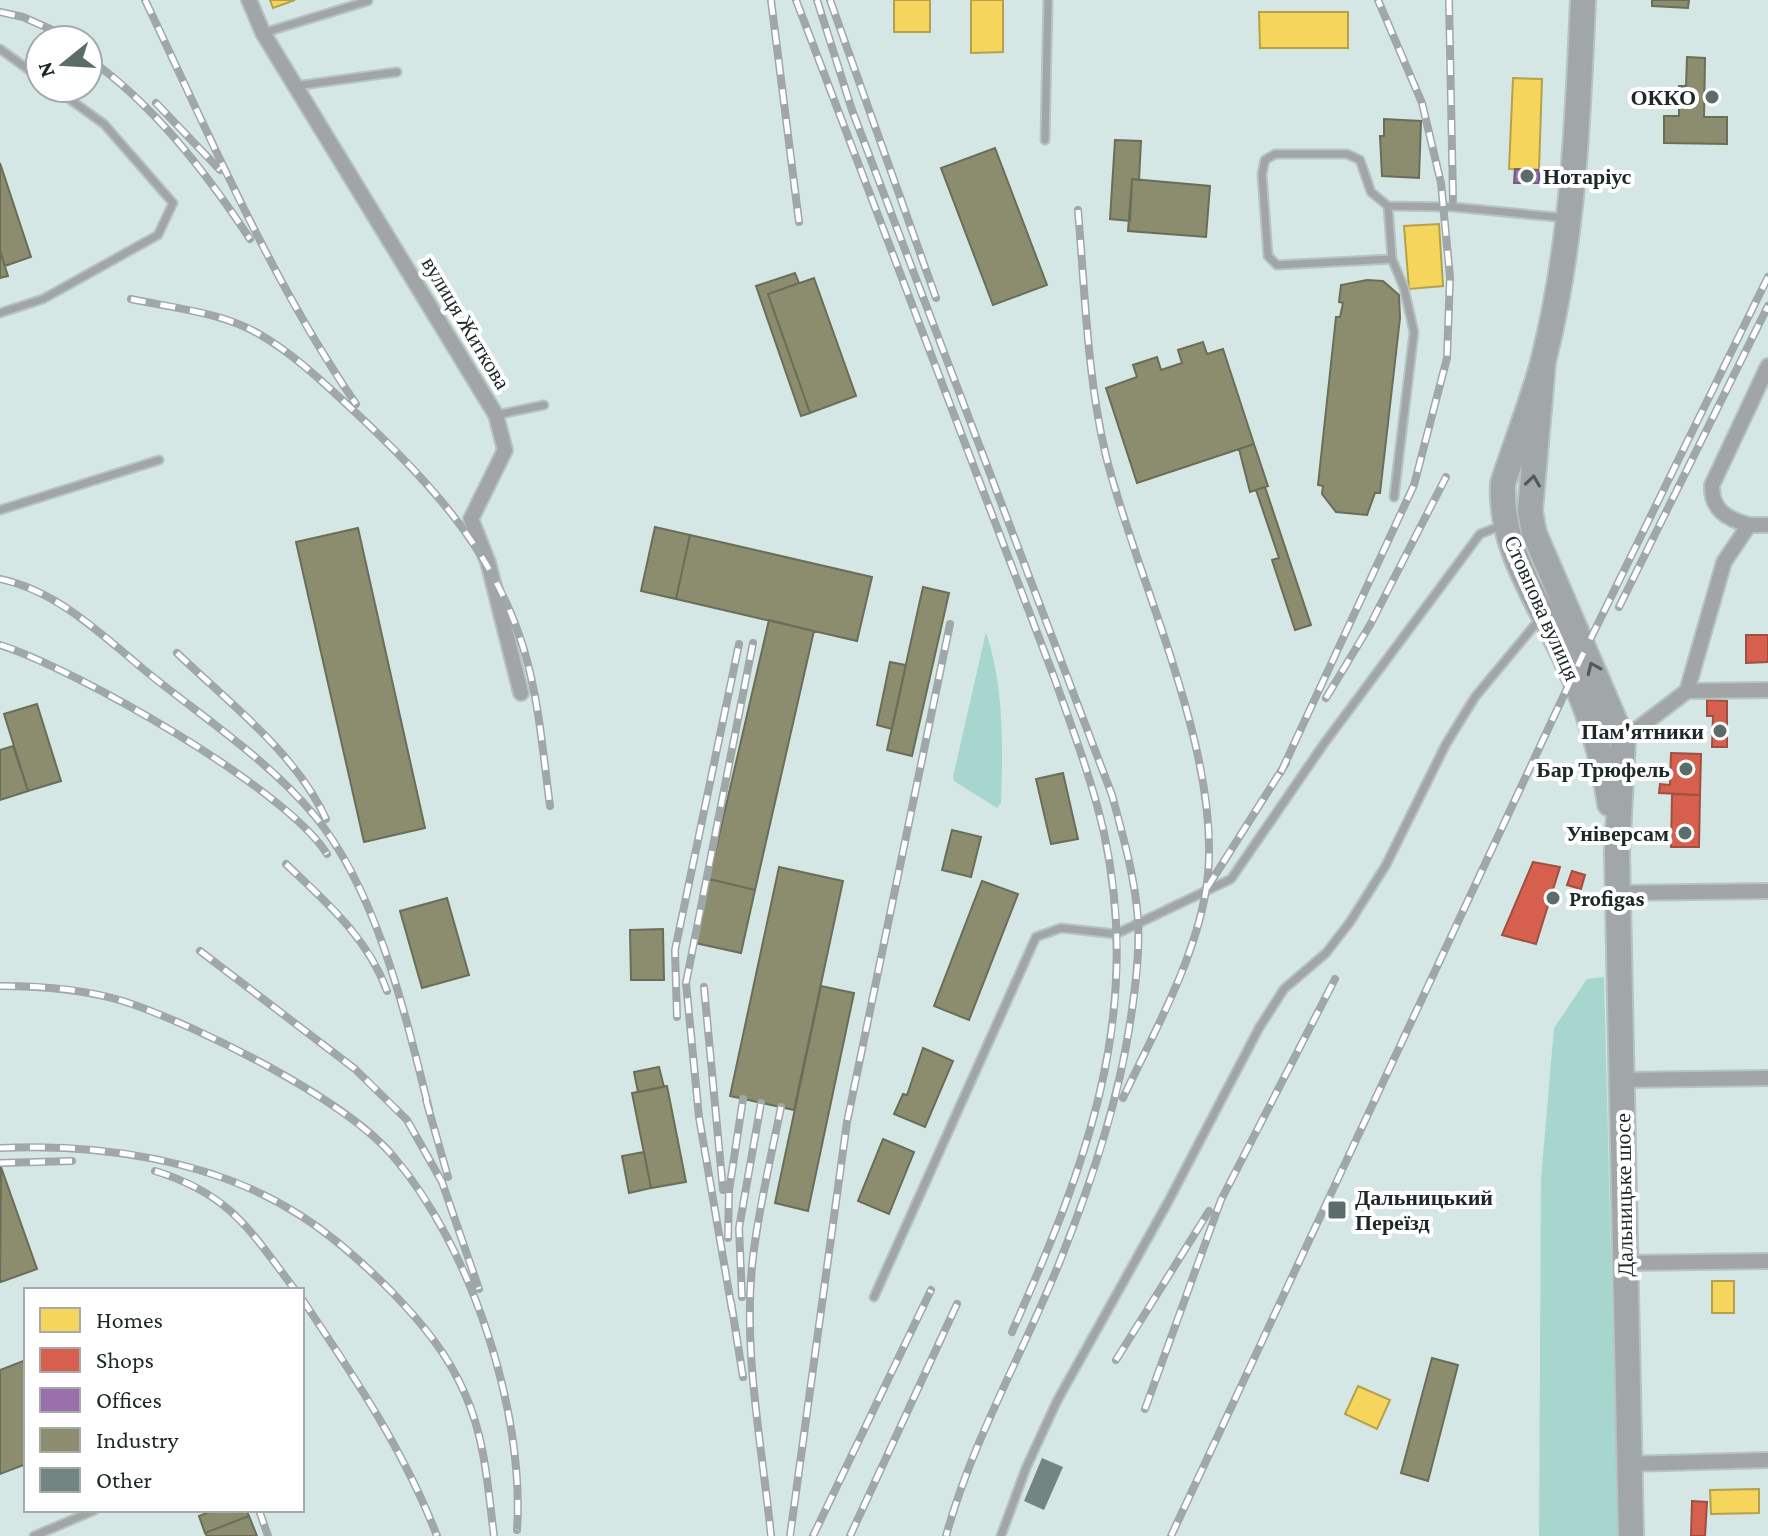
<svg xmlns="http://www.w3.org/2000/svg" width="1768" height="1536" viewBox="0 0 1768 1536" font-family="'Crimson Pro',serif">
<style>
.green{fill:#a7d6cf}
.homes{fill:#f6d55c;stroke:#b5a14c;stroke-width:2}
.shops{fill:#d6604d;stroke:#9e5042;stroke-width:2}
.offices{fill:#9970ab;stroke:#745b83;stroke-width:2}
.industry{fill:#8c8c6e;stroke:#6a6e59;stroke-width:2}
.building{fill:#738583}
.lines{fill:none;stroke-linecap:round;stroke-linejoin:round}
.lane-casing{stroke:#b5c3c1;stroke-width:11}
.street-casing{stroke:#b5c3c1;stroke-width:18}
.primary-casing{stroke:#b5c3c1;stroke-width:28}
.lane{stroke:#a1a5a6;stroke-width:7}
.street{stroke:#a1a5a6;stroke-width:14}
.primary{stroke:#a1a7a8;stroke-width:24}
.rail-casing{stroke:#a0a7a8;stroke-width:8}
.rail{stroke:#fff;stroke-width:5;stroke-dasharray:15;stroke-linecap:butt}
.oneway{stroke:#515b5b}
.poi-dot{fill:#5c6c69;stroke:#fff;stroke-width:3}
.labels{text-anchor:middle;dominant-baseline:central;stroke-width:8;stroke-linejoin:round;paint-order:stroke}
.poi-label{font-size:22px;font-weight:bold;fill:#1c2927;stroke:#fff;text-anchor:end}
.street-label{font-size:22px;fill:#1c2927;stroke:#fff}
</style>
<rect width="100%" height="100%" fill="#d4e7e4"/>
<path class="green" d="M986,632C1004,686 1003,747 1001,803L997,808L954,781L953,777Z
M1604,977L1618,1536H1539L1541,1179L1554,1028L1587,979Z"/>
<path class="homes" d="M270,0H295L273,8Z
M894,0H930V32H894Z
M971,0H1003V52L971,53Z
M1259,12H1348V48H1260Z
M1513,78L1542,79L1539,170L1509,169Z
M1439,224L1443,286L1409,289L1404,226Z
M1712,1281H1734V1313H1712Z
M1358,1386L1390,1400L1377,1429L1345,1414Z
M1759,1489V1513L1711,1514L1710,1490Z"/>
<path class="shops" d="M1746,635H1768V662L1746,663Z
M1707,700L1727,701V747H1712L1713,716H1707Z
M1671,753L1701,754L1700,795L1659,793L1660,784L1670,785Z
M1672,794L1700,795L1699,847H1671Z
M1533,862L1560,867L1536,944L1502,935Z
M1572,871L1585,875L1581,889L1567,885Z
M1692,1501L1707,1502L1705,1536H1691Z"/>
<path class="offices" d="M1515,169L1539,170V183H1514Z"/>
<path class="industry" d="M1652,0H1689L1688,8L1652,6Z
M1687,57L1705,58L1704,117H1727V144L1664,143V116H1679V86H1686Z
M1384,119L1421,121L1419,178L1382,176L1380,136H1384Z
M1115,140L1141,141L1139,180L1132,179L1130,221L1110,219Z
M995,148L1047,285L993,305L941,168Z
M0,163L31,257L5,266L0,251Z
M1132,179L1210,186L1206,237L1128,231Z
M0,251L8,276L0,278Z
M795,273L799,283L768,294L810,413L801,416L756,286Z
M814,278L856,396L810,413L768,294Z
M1367,280L1383,281L1399,295L1400,318L1380,493H1375L1367,515L1336,512L1322,494L1323,486L1318,485L1336,317H1340L1343,303L1339,302L1341,285Z
M1203,342L1207,354L1223,349L1254,444L1137,483L1106,388L1137,377L1133,365L1157,357L1161,370L1182,363L1178,350Z
M1254,444L1268,486L1250,492L1239,449Z
M1265,487L1311,625L1295,630L1272,560L1279,558L1256,490Z
M655,527L690,535L676,599L641,591Z
M358,528L425,828L364,842L296,542Z
M690,535L872,577L857,641L676,599Z
M923,587L949,593L912,756L887,750Z
M769,620L814,631L755,890L709,879Z
M890,662L906,665L892,729L877,725Z
M37,704L61,781L28,791L4,714Z
M13,746L28,791L0,800V750Z
M1063,773L1078,839L1051,844L1036,779Z
M952,830L981,837L971,877L942,870Z
M779,867L843,881L794,1110L730,1096Z
M709,879L755,890L741,953L695,943Z
M982,881L1018,894L969,1020L934,1006Z
M447,898L469,975L422,988L400,911Z
M663,929L664,980H631L630,930Z
M821,986L854,993L808,1211L775,1203Z
M923,1048L953,1061L925,1127L894,1114L903,1094L907,1095Z
M659,1067L664,1087L638,1092L634,1072Z
M667,1086L686,1182L651,1188L632,1093Z
M883,1139L914,1152L889,1214L858,1201Z
M644,1152L651,1188L629,1193L622,1156Z
M1,1167L37,1269L1,1282L0,1279Z
M1432,1358L1458,1365L1428,1481L1401,1473Z
M26,1360V1464L0,1474V1370Z
M214,1510H246L249,1516L205,1533L199,1516Z
M249,1516L257,1536H207L205,1533Z"/>
<path class="building" d="M1042,1458L1063,1467L1044,1510L1024,1501Z"/>
<g class="lines">
<defs>
<path id="lane" d="M263,33L368,1
M0,49L40,78
M295,86L397,72
M1045,140L1048,0
M1388,206L1392,259L1404,288L1414,332L1394,497
M1392,259L1277,265L1268,256L1262,174L1265,160L1275,154H1347L1360,160L1371,192L1388,206L1453,207L1566,218
M0,313L43,299L158,235L173,203L104,124L54,88
M496,415L544,405
M0,510L159,460
M874,1297L1036,937L1061,928L1116,934L1231,879L1323,745L1480,534L1503,525
M34,1536L95,1510
M1001,1536L1026,1468L1057,1401L1168,1202L1259,1028L1284,989L1326,953L1350,922L1386,865L1446,744L1475,697L1539,620"/>
<path id="street" d="M249,0L263,33L496,415L505,450L471,519L488,562L521,693
M1749,525H1768
M1687,691L1724,562L1749,525C1727,519 1711,510 1712,485L1768,366
M1623,740L1687,691L1768,690
M1618,893L1768,891
M1622,1080L1768,1078
M1625,1263L1768,1261
M1629,1464L1768,1460"/>
<path id="primary" d="M1583,0C1578,121 1573,244 1543,362C1532,403 1516,443 1503,483C1499,549 1541,604 1567,662C1588,708 1603,755 1610,804
M1543,363L1530,511L1534,533L1623,740L1617,854L1631,1536"/>
</defs>
<use href="#lane" class="lane-casing"/>
<use href="#street" class="street-casing"/>
<use href="#primary" class="primary-casing"/>
<use href="#lane" class="lane"/>
<use href="#street" class="street"/>
<use href="#primary" class="primary"/>
<defs>
<path id="rail" d="M145,0C210,136 270,279 356,404
M771,0L799,222
M796,0L1054,677C1072,728 1092,780 1104,833C1144,1017 1085,1168 1012,1332
M817,0L852,110L1112,795C1123,836 1135,877 1138,920C1140,956 1135,993 1129,1029C1117,1106 1091,1183 1062,1256C1025,1350 973,1438 946,1536
M830,0L936,298
M1449,0L1453,200
M0,12L23,17L75,40
M88,58C154,105 205,171 250,239
M156,103L220,170
M1078,210C1085,292 1087,376 1106,456C1137,582 1227,762 1206,890C1194,962 1154,1032 1123,1098
M131,299C173,308 221,312 259,334C294,354 325,384 354,411C428,480 494,550 524,650C539,700 543,754 550,806
M0,579C58,591 103,636 148,673C204,718 268,760 314,815C378,892 405,1014 429,1109
M1619,607L1768,306
M0,645C76,669 287,789 327,854
M177,653C228,702 296,753 326,819
M1326,698L1370,625L1446,477
M1281,772L1414,485L1447,358L1450,277L1441,183L1422,103L1378,0
M286,864C326,902 368,938 387,991
M1207,888L1286,763
M200,951L355,1069L407,1120L442,1182L479,1289
M0,986C43,986 85,989 126,1002C198,1026 345,1099 393,1156C471,1247 525,1411 517,1530
M704,987L723,1190
M677,1017L675,950L739,644
M426,1100L448,1177
M0,1148C99,1143 213,1160 298,1214C332,1235 363,1263 391,1291C421,1322 448,1354 465,1394C485,1438 488,1489 494,1536
M0,1163L72,1161
M155,1171C230,1194 250,1230 295,1290
M728,1238L729,1191L743,1099
M742,1297L739,1228L761,1103
M302,1299C353,1375 404,1450 437,1536
M731,1302L743,1377
M732,1310L699,1117L686,983L753,643
M1116,1360L1209,1211
M1145,1409L1221,1200L1335,979
M259,1510L268,1536
M771,1536C762,1444 742,1349 753,1257C759,1207 771,1157 781,1107
M790,1536L847,1122L950,624
M813,1536L931,1290
M850,1536L957,1304
M1171,1536L1585,650L1768,277"/>
</defs>
<use href="#rail" class="rail-casing"/>
<use href="#rail" class="rail"/>
</g>
<defs><path id="oneway-chevron" d="M-2-3.5L2.5 0L-2 3.5" fill="none" stroke-width="1.6" stroke-linecap="round" stroke-linejoin="round" transform="scale(2)"/></defs>
<g class="oneway">
<use href="#oneway-chevron" transform="translate(1533 481) rotate(-82)"/>
<use href="#oneway-chevron" transform="translate(1593 668) rotate(-114)"/>
</g>
<g class="poi-dot">
<circle cx="1712" cy="97" r="8"/>
<circle cx="1527" cy="176" r="8"/>
<circle cx="1720" cy="731" r="8"/>
<circle cx="1686" cy="769" r="8"/>
<circle cx="1685" cy="833" r="8"/>
<circle cx="1553" cy="898" r="8"/>
<rect x="1327" y="1200" width="20" height="20" rx="4"/>
</g>
<g class="labels">
<g class="poi-label">
<text x="1696" y="97">ОККО</text>
<text x="1543" y="176" text-anchor="start">Нотаріус</text>
<text x="1704" y="731">Пам'ятники</text>
<text x="1670" y="769">Бар Трюфель</text>
<text x="1669" y="833">Універсам</text>
<text x="1569" y="898" text-anchor="start">Profigas</text>
<text x="1355" y="1197" text-anchor="start">Дальницький<tspan x="1355" dy="25">Переїзд</tspan></text>
</g>
<g class="street-label">
<text transform="translate(466 323) rotate(59)">вулиця Житкова</text>
<text transform="translate(1542 608) rotate(66)">Стовпова вулиця</text>
<text transform="translate(1624 1195) rotate(-91)">Дальницьке шосе</text>
</g>
</g>
<rect x="24" y="1288" width="280" height="224" fill="#ffffff" stroke="#a4a9a9" stroke-width="2"/>
<rect x="40" y="1308" width="40" height="24" fill="#f6d55c" stroke="#a4a9a9" stroke-width="2"/>
<text x="96" y="1328" font-size="24" fill="#1c2927">Homes</text>
<rect x="40" y="1348" width="40" height="24" fill="#d6604d" stroke="#a4a9a9" stroke-width="2"/>
<text x="96" y="1368" font-size="24" fill="#1c2927">Shops</text>
<rect x="40" y="1388" width="40" height="24" fill="#9970ab" stroke="#a4a9a9" stroke-width="2"/>
<text x="96" y="1408" font-size="24" fill="#1c2927">Offices</text>
<rect x="40" y="1428" width="40" height="24" fill="#8c8c6e" stroke="#a4a9a9" stroke-width="2"/>
<text x="96" y="1448" font-size="24" fill="#1c2927">Industry</text>
<rect x="40" y="1468" width="40" height="24" fill="#738583" stroke="#a4a9a9" stroke-width="2"/>
<text x="96" y="1488" font-size="24" fill="#1c2927">Other</text>
<g transform="translate(64 64) rotate(252)"><circle r="38" fill="#ffffff" stroke="#a4a9a9" stroke-width="2"/>
<path d="M0-6L14 30L0 20L-14 30Z" fill="#5c6c69"/>
<text y="-12" font-size="22" font-weight="bold" text-anchor="middle" fill="#1c2927">N</text>
</g>
</svg>
